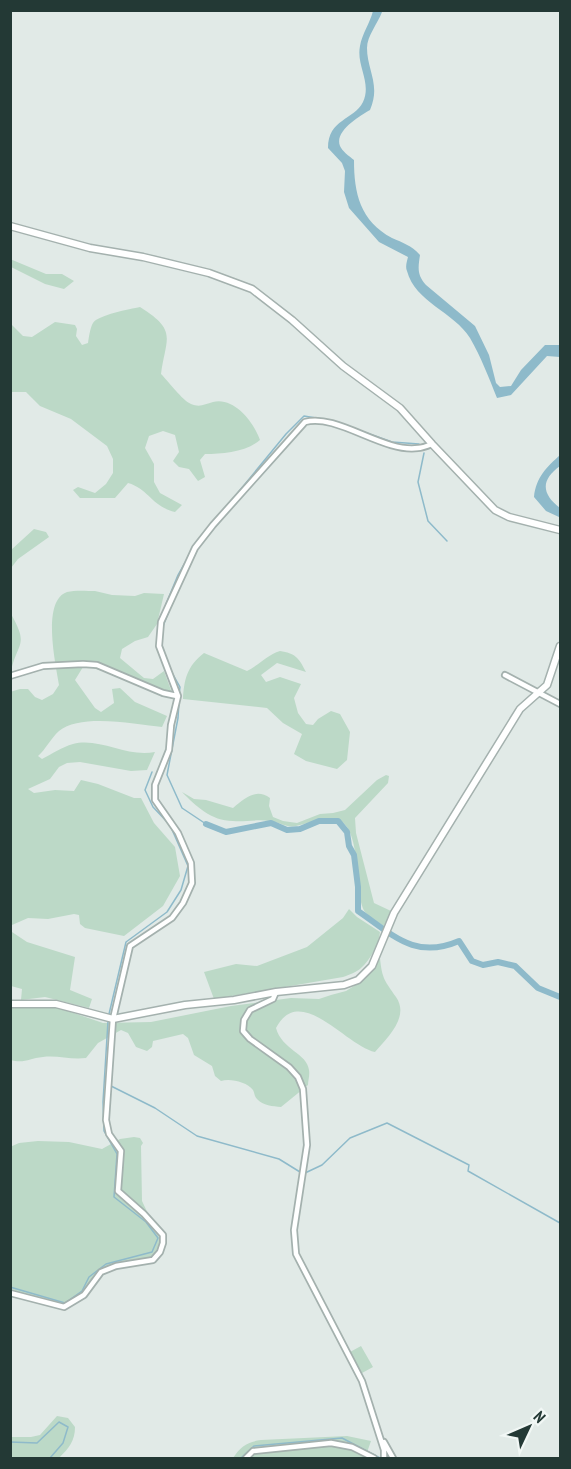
<svg xmlns="http://www.w3.org/2000/svg" width="571" height="1469" viewBox="0 0 571 1469" font-family="'PT Sans Narrow',sans-serif">
<style>
.green{fill:#bcd9c7}
.water{fill:#8ebaca}
.lines{fill:none;stroke-linecap:round;stroke-linejoin:round}
.stream{stroke:#8ebaca;stroke-width:1.5}
.canal{stroke:#8ebaca;stroke-width:6}
.minor-casing{stroke:#a4b1ae;stroke-width:8}
.tertiary-casing{stroke:#a4b1ae;stroke-width:9}
.minor{stroke:#fff;stroke-width:4.5}
.tertiary{stroke:#fff;stroke-width:6}
</style>
<rect width="100%" height="100%" fill="#e1eae7"/>
<path class="green" d="M10,259L46,274H62L74,281L64,289L45,284L11,267Z
M140,307C178,331 166,337 161,374C169,382 182,400 191,404C200,408 205,404 213,402C235,397 254,423 260,440C246,452 223,454 205,454L200,460L205,477L198,481L189,469L179,467L173,461L179,452L175,435L163,431L149,436L145,448L154,464V482L160,493L182,505L175,512C151,506 149,489 128,483L115,498H80L73,490L78,487L95,493L106,484L113,473V459L107,446L71,419L40,406L26,392H11V324L23,336L32,337L55,322L75,325L77,329L76,336L82,345L88,343C89,337 90,328 93,323C98,315 130,309 140,307Z
M34,529L46,532L49,537L18,559L11,568V550Z
M95,591L112,595L135,596L144,593L164,594L157,624L148,637L135,641L122,649L120,658L144,678L153,679L164,671L172,693L90,667H83L75,680L95,708L101,712L114,703L112,689L120,688L135,702L167,716L162,727C136,724 80,713 59,731C51,738 46,749 38,756L42,759C52,754 62,747 73,744C100,737 127,758 155,752L147,770L131,771L80,762L67,763L59,767L50,779L28,789L34,793L55,790L74,791L81,780L98,784L134,798H141L154,823L175,847L180,876L163,906L124,936L85,928L80,924L79,915L74,914L48,919L28,918L12,925V932L27,942L75,957L70,990L92,999L89,1008L45,997L21,1000L22,989L11,986L10,692L20,689H28L35,697L42,700L53,694L59,685C56,665 41,601 67,592C75,590 87,591 95,591Z
M11,614C29,646 18,641 11,671Z
M280,651C295,653 299,658 306,672L277,663L261,675L266,682L280,677L301,684L294,698L298,713L306,724L313,725L318,719L331,711L340,714L350,732L347,760L337,769L306,761L294,754L302,734L283,723L267,708L183,699C184,680 187,666 204,653L247,671C259,665 267,655 280,651Z
M386,775L389,776L388,783L355,818L356,833L374,903L391,911L384,926C378,922 370,918 366,913C353,898 363,835 341,821C327,813 310,824 296,826C287,828 279,822 270,821C257,819 245,822 233,821C211,821 196,806 182,792L194,799L206,800L233,808C245,798 256,788 270,798L269,806L273,817L283,821L297,823L320,814L333,813L345,810L377,780Z
M349,909L357,917L380,932C379,944 370,960 361,968C357,972 349,975 343,977L214,999L204,972L236,964L257,966L307,947L343,918Z
M380,958C382,979 385,981 396,997C410,1017 387,1038 375,1052C346,1046 300,982 276,1028C282,1050 307,1053 309,1070C310,1075 308,1081 308,1085L281,1107C273,1106 263,1106 257,1099C254,1096 255,1094 253,1090C247,1082 230,1078 221,1081L215,1076L212,1066L194,1055L188,1038L183,1034L153,1041L152,1047L147,1051L136,1047L128,1033L121,1030L98,1043L86,1058C71,1060 57,1055 43,1057C29,1058 25,1064 10,1060V1005L56,1007L103,1023L151,1022L231,1006L291,998L319,999L331,995L346,991L362,981L374,969Z
M134,1137L140,1138L143,1143L141,1146L142,1201L160,1239L158,1251L150,1258L108,1266L101,1269L74,1301C55,1310 29,1295 11,1289L10,1147L19,1143L38,1141L69,1142L102,1149L120,1139Z
M361,1346L373,1367L362,1373L350,1352Z
M57,1416L68,1418L75,1427C75,1441 69,1448 59,1458H11V1437H31L40,1435Z
M347,1436L371,1441L365,1458H233C241,1446 247,1442 261,1440Z"/>
<path class="water" d="M373,11L382,12C378,23 367,36 367,48C367,70 381,85 370,110C360,116 334,131 340,146C342,151 349,156 354,160C354,193 360,221 392,238C403,243 411,245 420,255C418,268 417,275 426,285L475,326L489,355L496,383L500,387L511,386L521,370L545,345H560V357L547,356L511,395L497,398C489,378 481,357 470,338C454,312 415,302 407,271C405,267 407,261 408,257L379,242L349,208L344,192L345,171L342,163L328,148C328,119 354,120 363,102C372,82 356,66 360,46C362,34 370,23 373,11Z
M560,455V466C541,480 541,493 560,508L559,517L546,511L534,497C536,477 547,467 560,455Z"/>
<g class="lines">
<path class="stream" d="M361,431L392,442L419,444
M424,453L418,482L428,521L447,541
M195,545L286,434L304,416L328,420
M166,604L178,575L191,552
M163,626L169,611
M171,671L180,687L179,694
M179,702L178,718L167,775L182,808L206,824
M109,1014L126,942L167,912L181,890L188,866L170,825L153,807L145,790L152,772
M111,1086L155,1108L197,1136L279,1159L300,1172
M305,1173L322,1165L350,1138L387,1123L469,1165L468,1171L560,1223
M10,1287L65,1303L82,1291L89,1277L106,1264L152,1252L158,1238L146,1222L114,1197L117,1154L104,1131L103,1102L108,1021
M10,1442L37,1443L59,1422L68,1427L63,1443L50,1458
M241,1458L254,1446L342,1438L380,1458"/>
<path class="canal" d="M206,824L226,832L271,823L287,830L300,829L319,821H338L347,832L349,846L354,855L358,887V911C393,935 415,960 459,941L472,961L483,965L498,962L515,966L538,988L560,997"/>
<defs>
<path id="minor" d="M505,675L560,704
M10,676L43,666L83,664L97,665L163,693L177,696
M276,992L273,999L250,1010L244,1020L243,1031L250,1039L289,1067L298,1077L303,1089L307,1145L294,1230L296,1254L362,1381L384,1450V1458
M10,1293L64,1307L84,1295L101,1272L116,1266L153,1260L160,1252L163,1243V1235L144,1214L118,1191L121,1151L109,1134L106,1120L113,1019L130,946L172,918L183,903L192,883L191,863L178,833L155,800V785L169,750L171,725L178,696L159,646L161,622L195,548L213,525L305,422C337,413 383,453 418,448C422,448 427,446 432,444
M384,1442L393,1458
M246,1458L253,1451L331,1443L352,1447L374,1458"/>
<path id="tertiary" d="M10,226L90,248L143,257L209,273L252,289L292,320L343,366L400,408L432,444L495,510L509,517L560,530
M10,1004H56L113,1019L185,1005L234,1000L276,992L344,985L358,980L372,966L394,913L520,709L547,685L560,646"/>
</defs>
<use href="#minor" class="minor-casing"/>
<use href="#tertiary" class="tertiary-casing"/>
<use href="#minor" class="minor"/>
<use href="#tertiary" class="tertiary"/>
</g>
<rect width="571" height="1469" fill="none" stroke="#233935" stroke-width="24"/>
<g transform="translate(529 1427) rotate(46)" stroke="#f1f7f5" stroke-width="4.5" paint-order="stroke">
<path d="M0-4.5L10 22L0 15L-10 22Z" fill="#233935"/>
<text y="-9" font-size="16" font-weight="bold" text-anchor="middle" fill="#233935">N</text>
</g>
</svg>
